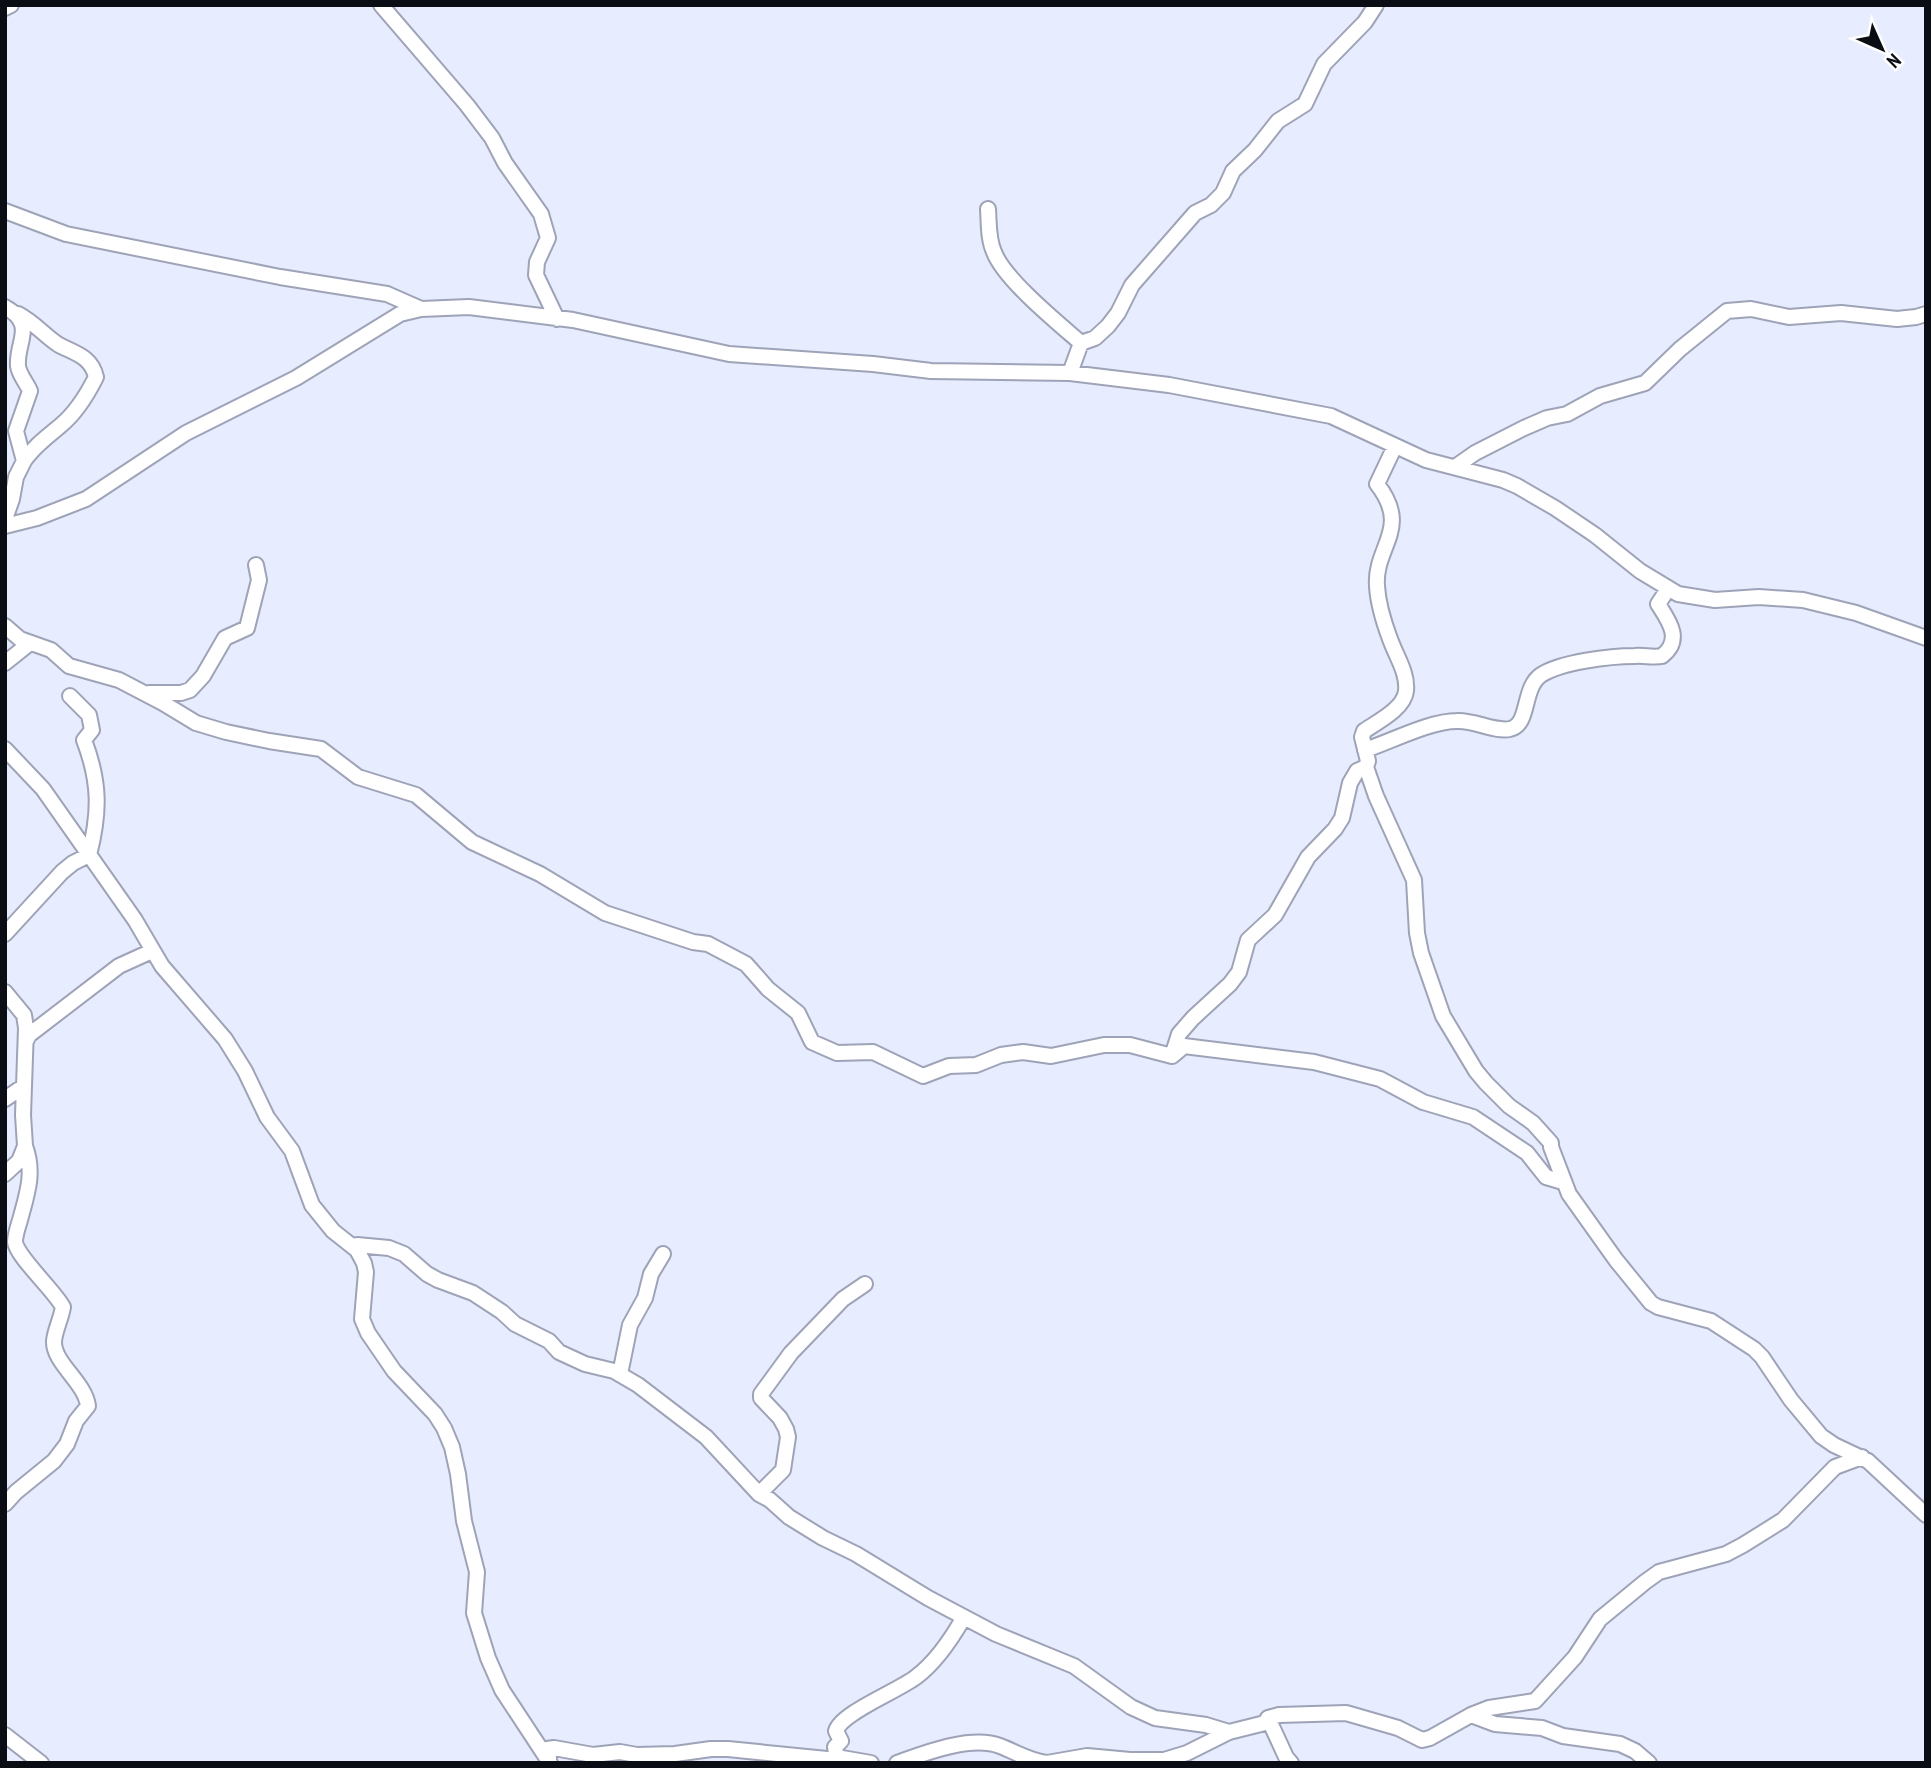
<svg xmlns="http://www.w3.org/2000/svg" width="1931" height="1768" viewBox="0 0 1931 1768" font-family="'PT Sans Narrow',sans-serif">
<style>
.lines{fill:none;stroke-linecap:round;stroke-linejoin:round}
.minor-casing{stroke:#9ea3b8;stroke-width:18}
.minor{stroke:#fff;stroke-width:14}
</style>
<rect width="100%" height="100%" fill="#e7ecfe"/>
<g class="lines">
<defs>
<path id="minor" d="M381,5L467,105L492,138L505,163L541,214L548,238L537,262L536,275L557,319
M5,8L11,5
M988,209C989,223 988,239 994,252C1004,279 1058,323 1081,343
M5,211L66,234L280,277L387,294L421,309
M5,307C37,325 16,341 18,366C19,375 27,383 30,391L16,431L24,461L16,477L12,499L5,519
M18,314C35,323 45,336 59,345C74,353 91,356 96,377C87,395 76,413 60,426C47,437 33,447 24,461
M1070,373L1081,343L1095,338L1108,326L1118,313L1132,285L1195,213L1211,205L1223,193L1233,171L1255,150L1278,121L1305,104L1324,64L1365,22L1376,5
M1395,446L1377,484C1412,529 1374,546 1377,586C1378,604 1384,623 1390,639C1396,656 1408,673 1406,691C1404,709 1377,722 1364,731L1362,737L1368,761L1366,767L1376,796L1414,880L1417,933L1421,953L1443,1016L1476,1071L1486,1083L1509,1106L1533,1123L1551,1143V1147L1569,1194L1616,1260L1651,1303L1658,1307L1711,1321L1754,1349L1762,1357L1791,1400L1821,1436L1834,1445L1868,1461L1926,1515
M1455,467L1475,453L1524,428L1547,418L1567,414L1600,396L1645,383L1680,349L1727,311L1751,309L1789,317L1841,313L1897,319L1916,317L1926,314
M5,526L37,518L86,499L186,433L296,378L400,314L421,309L469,307L573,320L729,354L873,364L931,371L1070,373L1169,385L1331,416L1426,460L1503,480L1517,486L1555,508L1595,535L1640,571L1678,594L1715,600L1759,597L1803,600L1856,613L1926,638
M5,626L20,639L51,650L69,666L119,680L163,703L196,723L226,732L269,741L321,749L358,777L416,795L472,842L540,874L605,913L693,942L708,944L746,964L768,989L798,1013L812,1042L837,1053L873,1052L923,1076L949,1066L976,1065L1001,1055L1023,1052L1051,1056L1104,1045H1130L1172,1056L1184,1046L1314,1062L1380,1079L1423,1102L1473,1117L1527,1153L1546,1177L1563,1182
M5,663L30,643
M149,693H181L190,690L203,676L225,638L247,628L259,580L256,565
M5,749L43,789L135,920L162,966L225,1039L245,1071L267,1117L292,1151L312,1205L333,1231L357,1250L364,1263L366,1272L362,1319L368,1333L394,1371L435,1414L444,1428L452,1447L458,1474L464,1521L477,1572L474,1613L488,1658L502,1690L550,1763
M1365,750C1392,741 1430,721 1457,721C1475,720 1493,732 1510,729C1530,725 1522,688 1541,675C1561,662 1610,656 1635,656C1644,655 1653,658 1662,656C1683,640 1669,621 1658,604L1668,589
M5,934L62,872L73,863L89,855C100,812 100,782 84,740L92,730L89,715L70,696
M5,992L24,1015L26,1028L23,1115L25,1146L19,1161L5,1174
M26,1041L29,1035L119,966L152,951
M1172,1056L1179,1034L1193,1018L1230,984L1239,972L1248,940L1275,915L1308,857L1335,829L1342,818L1350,783L1357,771L1366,767
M5,1099L24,1086
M357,1250V1245L389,1248L404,1254L427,1274L438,1280L473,1293L502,1312L515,1324L549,1341L559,1352L585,1364L614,1371L638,1385L706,1437L759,1494L770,1500L789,1517L823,1538L856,1554L928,1598L996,1634L1074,1666L1131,1707L1155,1718L1206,1725L1229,1732
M620,1374L630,1325L645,1298L651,1274L663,1254
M759,1494L783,1470L788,1437L786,1429L780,1418L761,1398V1394L791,1353L843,1299L865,1284
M5,1504L16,1492L54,1461L67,1444L76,1421L88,1406C85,1382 53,1363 54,1341C55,1330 61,1319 63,1307C54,1290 17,1257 15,1242C15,1235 18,1227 20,1220C27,1194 35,1173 25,1146
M1471,1715L1489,1708L1535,1701L1575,1657L1600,1619L1645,1582L1659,1572L1726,1554L1743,1545L1783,1520L1835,1467L1862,1457
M1268,1718L1286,1757L1291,1763
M5,1735L41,1763
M549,1758L547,1749L554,1748L593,1755L620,1752L637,1755L675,1754L711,1749H728L837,1760L842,1758L871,1763
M837,1760L835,1747L841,1741L836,1731C841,1713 898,1691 916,1677C935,1663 952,1638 964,1617
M897,1763C925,1753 971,1735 1000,1746C1016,1752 1029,1761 1047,1763
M1047,1763L1087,1756L1130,1760H1164L1187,1753L1229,1732L1265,1723L1268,1718L1279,1715L1346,1713L1398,1728L1422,1740L1430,1738L1471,1715L1495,1724L1542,1728L1563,1736L1620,1744L1635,1751L1649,1763"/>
</defs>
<use href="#minor" class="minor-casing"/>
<use href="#minor" class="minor"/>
</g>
<rect width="1931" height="1768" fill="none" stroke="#0b0d14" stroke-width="14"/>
<g transform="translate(1882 49) rotate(135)" stroke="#ffffff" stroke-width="5" paint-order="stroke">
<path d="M0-5L12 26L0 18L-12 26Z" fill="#0b0d14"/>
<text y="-10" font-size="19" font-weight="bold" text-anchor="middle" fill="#0b0d14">N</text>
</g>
</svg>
